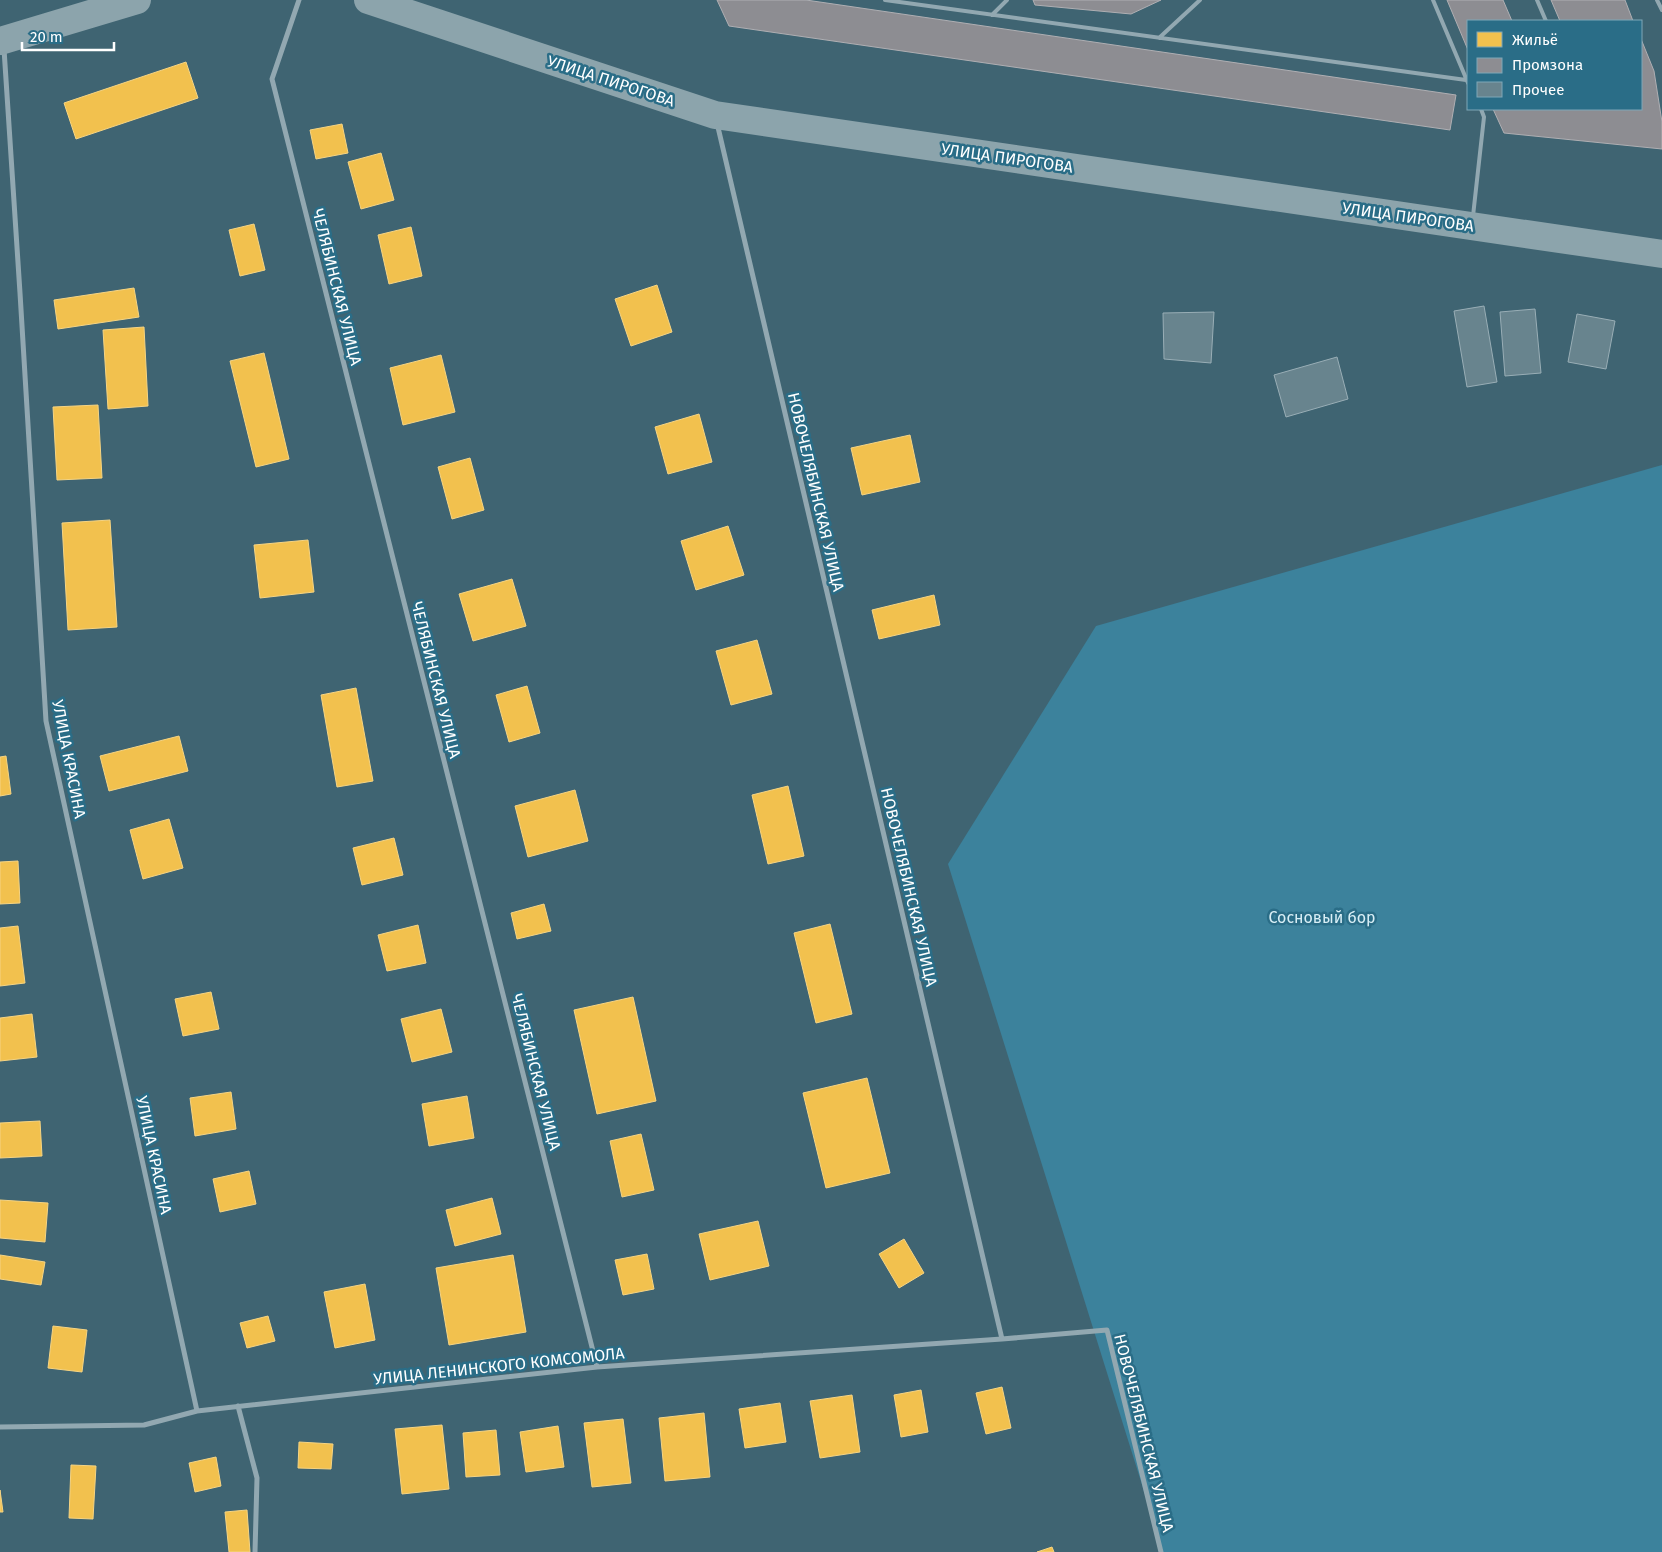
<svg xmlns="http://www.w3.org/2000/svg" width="1662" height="1552" viewBox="0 0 1662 1552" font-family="'Fira Sans',sans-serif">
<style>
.green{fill:#3c829c}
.homes{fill:#f2c14e;stroke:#f6d483}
.industry{fill:#8d8d92;stroke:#afafb3}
.building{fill:#68848e;stroke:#99aeb6}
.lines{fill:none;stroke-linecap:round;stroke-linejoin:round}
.lane{stroke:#92a8b1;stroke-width:4}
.street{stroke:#92a8b1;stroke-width:5}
.secondary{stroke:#8ca4ac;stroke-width:28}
.labels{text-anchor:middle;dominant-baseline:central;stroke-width:5;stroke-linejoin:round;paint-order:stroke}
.street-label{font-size:16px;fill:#fff;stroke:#2a6d87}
.park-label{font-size:16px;fill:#d9eff6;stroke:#2a6d87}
</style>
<rect width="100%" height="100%" fill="#3f6472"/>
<path class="green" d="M1662,465V1552H1163L948,864L1096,626Z"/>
<path class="homes" d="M186,62L198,98L76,139L64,103Z
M342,124L348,153L316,159L310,130Z
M381,153L394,200L361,209L348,162Z
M254,224L265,270L240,276L229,230Z
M411,227L422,276L389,284L378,235Z
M657,285L672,332L631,346L615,299Z
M134,288L139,317L58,329L54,300Z
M144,327L148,406L108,409L103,330Z
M264,353L289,459L256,467L230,361Z
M441,355L455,412L403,425L390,368Z
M98,405L102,478L57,480L53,407Z
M699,414L712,462L668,474L655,427Z
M910,435L920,482L862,495L851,448Z
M470,458L484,510L452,519L438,467Z
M110,520L117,627L68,630L62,523Z
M728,526L744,575L696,590L681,541Z
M308,540L314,592L260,598L254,545Z
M512,579L526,626L473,641L459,594Z
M934,595L940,625L879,639L872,610Z
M757,640L772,694L731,705L716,651Z
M527,686L540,733L509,742L496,695Z
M356,688L373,781L337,787L321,695Z
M179,736L188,771L109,791L100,756Z
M6,756L11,794L0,796V757Z
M788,786L804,856L768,864L752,795Z
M575,790L588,841L528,857L515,806Z
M169,819L183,868L143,879L130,830Z
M394,838L403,875L362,885L353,848Z
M18,861L20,903L0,904V862Z
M544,904L551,931L517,939L511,913Z
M830,924L852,1014L816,1023L794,933Z
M418,925L426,963L387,971L378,935Z
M18,926L25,983L0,986V928Z
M211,992L219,1029L183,1036L175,999Z
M633,997L656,1101L597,1114L574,1010Z
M441,1009L452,1052L412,1062L401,1019Z
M32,1014L37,1057L0,1061V1018Z
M867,1078L890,1173L826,1188L803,1093Z
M231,1092L236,1129L195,1136L190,1098Z
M467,1096L474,1138L429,1146L422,1104Z
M40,1121L42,1156L0,1158V1123Z
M641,1134L654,1190L622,1197L610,1141Z
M249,1171L256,1204L220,1212L213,1179Z
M492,1198L501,1234L455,1246L446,1210Z
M0,1200L48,1203L45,1242L0,1238Z
M758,1221L769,1266L710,1280L699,1234Z
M904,1239L924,1273L899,1288L879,1254Z
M647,1254L654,1289L623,1295L615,1260Z
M0,1255L45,1262L41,1285L0,1279Z
M513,1255L526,1332L449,1345L436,1268Z
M365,1284L375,1340L335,1348L324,1292Z
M268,1316L275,1341L247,1348L240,1323Z
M53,1326L87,1330L82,1372L48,1368Z
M1002,1387L1011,1428L986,1434L976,1393Z
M921,1390L928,1432L901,1437L894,1395Z
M852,1395L860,1452L820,1458L810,1401Z
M780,1403L786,1442L745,1448L739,1409Z
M704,1413L710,1477L665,1481L659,1418Z
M623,1419L631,1483L592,1487L584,1423Z
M442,1425L449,1489L402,1494L395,1429Z
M558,1426L564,1467L526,1472L520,1432Z
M496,1430L500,1475L466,1477L463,1433Z
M299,1442L333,1444L331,1469L298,1468Z
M216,1457L221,1486L195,1492L189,1463Z
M71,1465L96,1466L93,1519L69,1518Z
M0,1490L3,1512H0Z
M247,1510L250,1552H229L225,1512Z
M1052,1547L1054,1552H1037Z"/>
<path class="industry" d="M717,0H806L1456,95L1450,130L729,26Z
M1033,0H1161L1131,14L1035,5Z
M1447,0H1503L1512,21H1468V50Z
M1551,0H1625L1633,21H1560Z
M1641,39L1654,71L1662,122V149L1504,133L1493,109H1641Z"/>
<path class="building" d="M1484,306L1497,382L1467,387L1454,311Z
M1535,309L1541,373L1505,376L1500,312Z
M1214,312L1211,363L1164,359L1163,313Z
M1577,314L1615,321L1606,369L1568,362Z
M1337,357L1348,399L1286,417L1274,375Z"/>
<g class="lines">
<path class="lane" d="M885,0L1466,80
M1433,0L1468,83
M1537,0L1546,21
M1657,0L1662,10
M992,15L1007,0
M1159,38L1200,0
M1473,216L1484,117L1481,109"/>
<path class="street" d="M299,0L272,79L597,1367
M4,49L20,293L46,721L197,1411
M717,123L1002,1339L1107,1330L1161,1552
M238,1406L257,1478L255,1552
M0,1427L144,1425L197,1411L597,1367L1002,1339"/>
<path class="secondary" d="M368,0L715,115L1662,254
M0,41L137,0"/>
</g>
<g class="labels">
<g class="street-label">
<text transform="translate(611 81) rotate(18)">УЛИЦА ПИРОГОВА</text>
<text transform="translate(1007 158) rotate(8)">УЛИЦА ПИРОГОВА</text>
<text transform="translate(1408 217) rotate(8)">УЛИЦА ПИРОГОВА</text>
<text transform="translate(337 287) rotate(76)">ЧЕЛЯБИНСКАЯ УЛИЦА</text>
<text transform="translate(816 492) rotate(77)">НОВОЧЕЛЯБИНСКАЯ УЛИЦА</text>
<text transform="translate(436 680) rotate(76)">ЧЕЛЯБИНСКАЯ УЛИЦА</text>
<text transform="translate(69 759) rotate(79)">УЛИЦА КРАСИНА</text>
<text transform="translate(909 887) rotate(77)">НОВОЧЕЛЯБИНСКАЯ УЛИЦА</text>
<text transform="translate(536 1072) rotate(76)">ЧЕЛЯБИНСКАЯ УЛИЦА</text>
<text transform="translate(154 1155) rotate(78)">УЛИЦА КРАСИНА</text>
<text transform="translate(499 1366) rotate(-6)">УЛИЦА ЛЕНИНСКОГО КОМСОМОЛА</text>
<text transform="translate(1144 1433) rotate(76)">НОВОЧЕЛЯБИНСКАЯ УЛИЦА</text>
</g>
<g class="park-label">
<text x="1322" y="917">Сосновый бор</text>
</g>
</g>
<rect x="1467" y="20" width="175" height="90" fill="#2a6d87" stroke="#7fa7b7"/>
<rect x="1477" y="32" width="25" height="15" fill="#f2c14e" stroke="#7fa7b7"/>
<text x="1512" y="45" font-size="15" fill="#ffffff">Жильё</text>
<rect x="1477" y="58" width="25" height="15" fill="#8d8d92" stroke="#7fa7b7"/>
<text x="1512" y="70" font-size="15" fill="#ffffff">Промзона</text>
<rect x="1477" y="82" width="25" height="15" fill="#68848e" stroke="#7fa7b7"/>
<text x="1512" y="95" font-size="15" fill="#ffffff">Прочее</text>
<path d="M22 42v8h92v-8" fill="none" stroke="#ffffff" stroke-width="2.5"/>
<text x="30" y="42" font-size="15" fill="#ffffff" stroke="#2a6d87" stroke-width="4" paint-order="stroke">20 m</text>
</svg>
